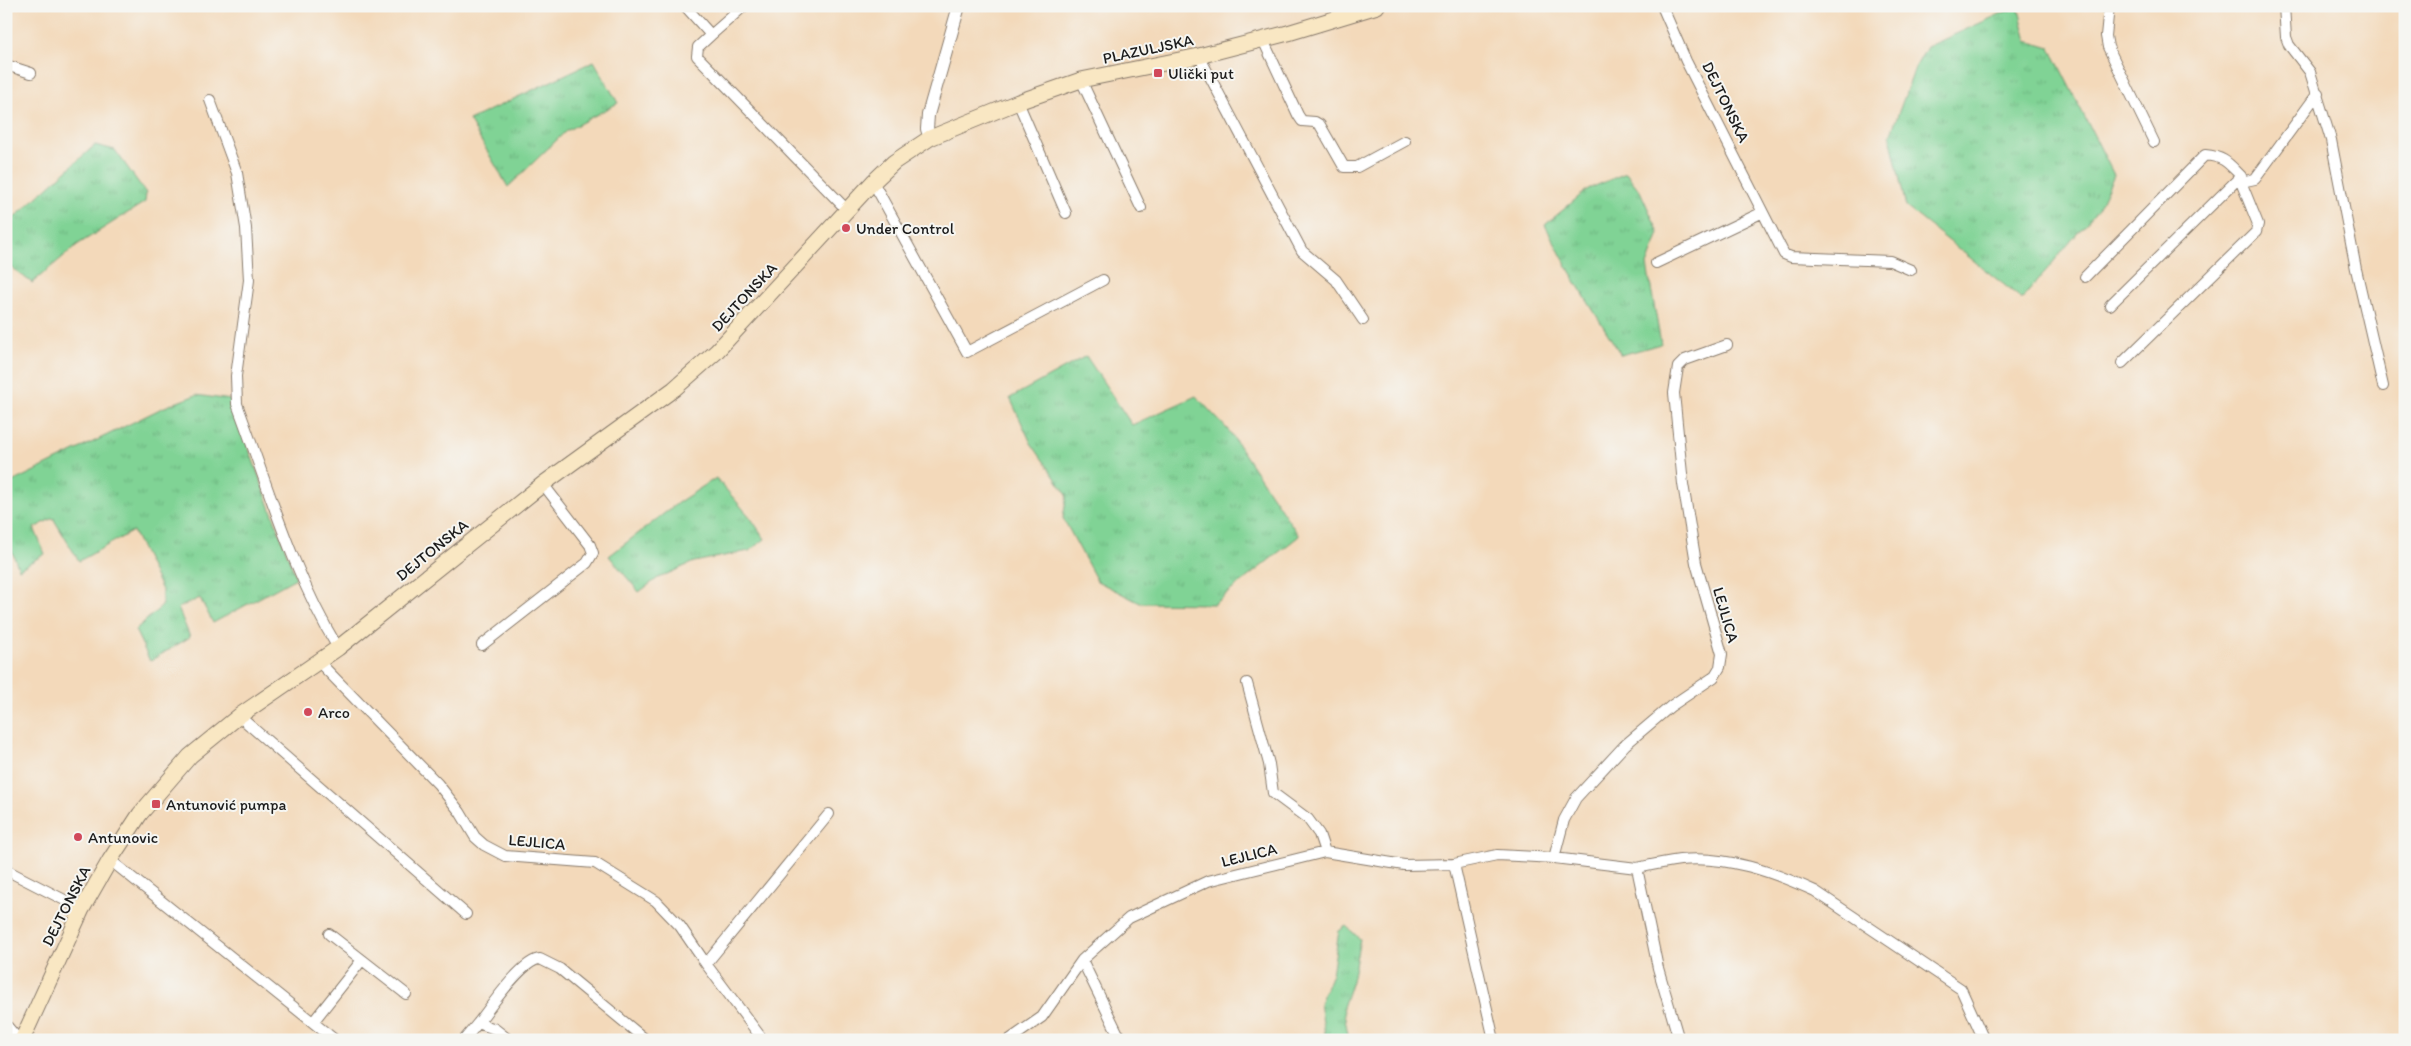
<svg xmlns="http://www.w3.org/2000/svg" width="2411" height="1046" viewBox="0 0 2411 1046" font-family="Itim,sans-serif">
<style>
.grass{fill:url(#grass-tufts);stroke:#4e7858}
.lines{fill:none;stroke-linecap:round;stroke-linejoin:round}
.minor-casing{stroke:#887a6b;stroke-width:12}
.tertiary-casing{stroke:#887a6b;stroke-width:14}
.secondary-casing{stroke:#887a6b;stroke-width:17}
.minor{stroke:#fff;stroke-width:10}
.tertiary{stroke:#fff;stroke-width:12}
.secondary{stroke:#f9e7c3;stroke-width:15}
.poi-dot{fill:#d1495b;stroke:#f6f6f2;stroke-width:2}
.labels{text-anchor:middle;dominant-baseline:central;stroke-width:4;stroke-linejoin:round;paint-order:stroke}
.street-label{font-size:16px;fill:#1c1c1c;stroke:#f6f6f2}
.poi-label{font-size:16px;fill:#1c1c1c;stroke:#f6f6f2;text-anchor:start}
</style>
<defs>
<pattern id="grass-tufts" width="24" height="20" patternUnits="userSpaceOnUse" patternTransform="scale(1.25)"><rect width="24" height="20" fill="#80d395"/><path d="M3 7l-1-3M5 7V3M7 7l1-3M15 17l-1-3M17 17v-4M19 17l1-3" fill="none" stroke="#6eb580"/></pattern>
</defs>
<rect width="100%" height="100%" fill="#f6f6f2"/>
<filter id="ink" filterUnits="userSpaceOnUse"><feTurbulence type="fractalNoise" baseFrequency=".02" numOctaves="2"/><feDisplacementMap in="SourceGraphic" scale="10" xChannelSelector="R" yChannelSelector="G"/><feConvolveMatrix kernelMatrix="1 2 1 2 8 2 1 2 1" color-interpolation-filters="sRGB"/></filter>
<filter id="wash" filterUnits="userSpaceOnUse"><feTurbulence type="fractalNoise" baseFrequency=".0096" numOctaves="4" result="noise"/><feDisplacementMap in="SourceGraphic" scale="20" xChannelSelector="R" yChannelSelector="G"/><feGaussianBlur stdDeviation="1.12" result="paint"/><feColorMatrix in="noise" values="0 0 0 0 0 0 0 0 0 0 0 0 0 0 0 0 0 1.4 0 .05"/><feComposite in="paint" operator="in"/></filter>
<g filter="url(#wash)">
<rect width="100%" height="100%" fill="#f3d9ba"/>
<path class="grass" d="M2018,6L2027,41L2050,48L2114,175L2098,209L2022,299L1906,207L1890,136L1915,68L1927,47Z
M594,61L618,103L566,131L508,187L469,120Z
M95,145L115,150L146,193L145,202L77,245L32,283L6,263V225Z
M1626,173L1640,191L1659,233L1647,265L1661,344L1621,355L1575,281L1545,225L1588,189Z
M1086,356L1132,425L1196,396L1229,431L1299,536L1214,604L1140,603L1097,581L1063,518L1067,495L1031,443L1010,398Z
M196,395L231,400L296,578L213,623L200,598L178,608L190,637L150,661L135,630L162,606V590L133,531L79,561L53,518L34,528L45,554L19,569L6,537V485L162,408Z
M716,478L750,517L765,539L749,551L694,562L658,578L639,592L609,556L679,502Z
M1346,926L1360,939L1352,981L1343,1007L1349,1040H1326L1320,1003L1332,974L1339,931Z"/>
</g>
<g filter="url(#ink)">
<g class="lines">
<defs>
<path id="minor" d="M685,6L711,35L698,47L697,56L848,211
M1662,6L1686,61L1784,254L1791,257L1890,261L1911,270
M2109,6L2106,36L2108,47L2154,142
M2284,6L2286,37L2289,45L2310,72L2331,140L2356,269L2383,386
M711,35L744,6
M1263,40L1298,115L1302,121L1315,122L1320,125L1344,167H1357L1405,141
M1199,56L1302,251L1336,280L1363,320
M6,65L31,73
M1081,80L1141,208
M210,100L237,173L246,228L249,280L236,376L237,404C268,486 292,572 338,648
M1018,102L1066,213
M873,182L967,352L1103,280
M1656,263L1761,213
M2085,277L2205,155C2225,157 2228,163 2241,176V182L2255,179L2318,93
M2110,305L2241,176
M2122,363L2256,232L2258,224L2241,182
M482,645L587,563L593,553L590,545L543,484
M318,661L438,784L460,812L475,837L484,845L505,856L595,863L656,901L680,926L706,964L763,1040
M1247,683L1269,764L1273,793L1308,819L1319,834L1325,852
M239,716L466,914
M1554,858L1564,820L1576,798L1625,745L1671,706L1714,677L1720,667L1722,654L1696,563L1683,484L1674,393L1678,367L1685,360L1727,345
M110,860L335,1040
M1454,864L1494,1040
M1637,868C1651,865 1665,862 1680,860C1726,855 1773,872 1815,891L1961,989L1984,1040
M6,870L82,909
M329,934L406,994
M1082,960L1121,1040
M706,964L829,814
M313,1022L362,960
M478,1023C490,1008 522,960 540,959L560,969L646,1040
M6,1025L19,1040
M464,1040L478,1023L495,1029L509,1040
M1009,1040L1042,1017L1082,960L1129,918L1208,881L1325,852L1404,865L1454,864L1497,855L1554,858L1637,868L1658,968L1679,1040"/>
<path id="tertiary" d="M930,138L927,129L928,115L959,6"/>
<path id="secondary" d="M22,1040L82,909L110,860L140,814L190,756L239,716L338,648L543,484L674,389L716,352L873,182L894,162L930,138L1018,102L1081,80L1199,56L1288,33L1377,6"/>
</defs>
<use href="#minor" class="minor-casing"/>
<use href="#tertiary" class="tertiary-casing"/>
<use href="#secondary" class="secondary-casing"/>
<use href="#minor" class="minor"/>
<use href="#tertiary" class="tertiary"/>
<use href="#secondary" class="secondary"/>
</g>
</g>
<g class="poi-dot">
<rect x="1153" y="68" width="10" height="10" rx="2.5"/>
<circle cx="846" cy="228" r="5"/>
<circle cx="308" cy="712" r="5"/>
<rect x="151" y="799" width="10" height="10" rx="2.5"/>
<circle cx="78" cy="837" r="5"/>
</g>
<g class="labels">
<g class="street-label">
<text transform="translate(1148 49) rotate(-12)">PLAZULJSKA</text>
<text transform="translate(1726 102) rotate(64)">DEJTONSKA</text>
<text transform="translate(744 297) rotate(-47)">DEJTONSKA</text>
<text transform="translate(432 550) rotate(-39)">DEJTONSKA</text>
<text transform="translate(1726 615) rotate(74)">LEJLICA</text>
<text transform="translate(537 842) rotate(5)">LEJLICA</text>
<text transform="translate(1249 855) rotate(-14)">LEJLICA</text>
<text transform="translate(66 906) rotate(-63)">DEJTONSKA</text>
</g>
<g class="poi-label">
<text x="1168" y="73">Ulički put</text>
<text x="856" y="228">Under Control</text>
<text x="318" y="712">Arco</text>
<text x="166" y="804">Antunović pumpa</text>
<text x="88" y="837">Antunovic</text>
</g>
</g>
<rect width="2411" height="1046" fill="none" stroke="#f6f6f2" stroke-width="25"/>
</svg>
